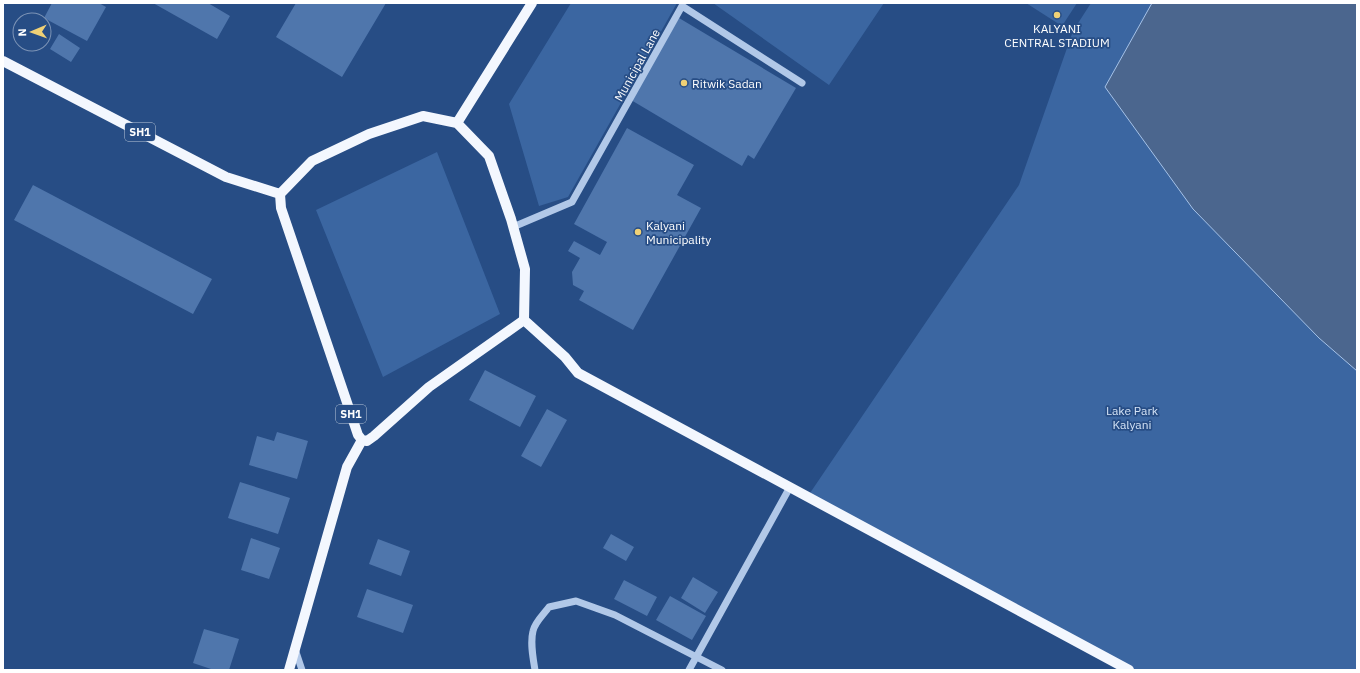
<svg xmlns="http://www.w3.org/2000/svg" width="1360" height="673" viewBox="0 0 1360 673" font-family="'IBM Plex Sans',sans-serif">
<style>
.green{fill:#3b66a1}
.water{fill:#4b668e;stroke:#a5c2e8}
.building{fill:#4f76ac}
.lines{fill:none;stroke-linecap:round;stroke-linejoin:round}
.minor{stroke:#b1c8e8;stroke-width:7}
.major{stroke:#f3f7fe;stroke-width:10}
.poi-dot{fill:#f0d176;stroke:#274d85;stroke-width:1.5}
.labels{text-anchor:middle;dominant-baseline:central;stroke-width:3.5;stroke-linejoin:round;paint-order:stroke}
.shield{fill:#274d85;stroke:#becada;stroke-width:1}
.shield-label{font-size:11px;font-weight:bold;fill:#fff}
.poi-label{font-size:12px;fill:#fff;stroke:#274d85;text-anchor:start}
.street-label{font-size:12px;fill:#fff;stroke:#274d85}
.park-label{font-size:12px;fill:#d4e3f6;stroke:#274d85}
</style>
<rect width="100%" height="100%" fill="#274d85"/>
<path class="green" d="M571,3H677L568,197L539,206L509,104Z
M713,3H884L829,85Z
M1026,3H1077L1062,26Z
M1091,3H1357V670H1128L808,496L1019,185L1073,31Z
M437,152L500,314L383,377L316,210Z"/>
<path class="water" d="M1152,3H1357V371L1319,338L1193,209L1105,87Z"/>
<path class="building" d="M52,3H99L106,7L87,41L44,18Z
M153,3H208L230,16L217,39Z
M296,3H386L342,77L276,37Z
M679,18L796,88L754,159L748,155L742,166L631,100Z
M59,34L80,48L71,62L50,49Z
M627,128L694,165L677,195L701,208L633,330L579,300L584,291L573,285L572,272L580,258L568,251L574,241L600,255L607,242L574,224Z
M33,185L212,279L193,314L14,220Z
M485,370L536,396L520,427L469,400Z
M547,409L567,420L541,467L521,456Z
M277,432L308,441L297,479L249,465L257,436L274,441Z
M240,482L290,498L278,534L228,518Z
M611,534L634,547L626,561L603,548Z
M251,538L280,548L269,579L241,570Z
M378,539L410,551L401,576L369,564Z
M693,577L718,592L705,613L681,598Z
M624,580L657,597L647,616L614,599Z
M367,589L413,605L403,633L357,617Z
M670,596L706,616L692,640L656,620Z
M204,629L239,639L229,670H214L193,663Z"/>
<g class="lines">
<path class="minor" d="M513,227L572,202L682,6L802,83
M295,649L302,670
M535,670C533,658 530,643 533,631C535,622 544,614 549,607L576,601L615,615L722,670
M689,670L790,487"/>
<path class="major" d="M3,61L226,177L280,194
M457,123L532,3
M280,194L312,161L369,134L423,116L457,123L489,156L511,219L525,269L524,320L565,357L578,373L1129,670
M280,194L281,208L358,435L362,440L367,441L374,436L429,387L524,320
M289,670L347,467L362,440"/>
</g>
<g class="poi-dot">
<circle cx="1057" cy="15" r="4"/>
<circle cx="684" cy="83" r="4"/>
<circle cx="638" cy="232" r="4"/>
</g>
<g class="labels">
<g class="shield">
<rect x="125" y="123" width="30" height="18" rx="3"/>
<rect x="336" y="405" width="30" height="18" rx="3"/>
</g>
<g class="shield-label">
<text x="140" y="132">SH1</text>
<text x="351" y="414">SH1</text>
</g>
<g class="poi-label">
<text x="1057" y="28" text-anchor="middle">KALYANI<tspan x="1057" dy="14">CENTRAL STADIUM</tspan></text>
<text x="692" y="83">Ritwik Sadan</text>
<text x="646" y="225">Kalyani<tspan x="646" dy="14">Municipality</tspan></text>
</g>
<g class="street-label">
<text transform="translate(637 65) rotate(-61)">Municipal Lane</text>
</g>
<g class="park-label">
<text x="1132" y="410">Lake Park<tspan x="1132" dy="14">Kalyani</tspan></text>
</g>
</g>
<rect width="1360" height="673" fill="none" stroke="#ffffff" stroke-width="8"/>
<g transform="translate(32 32) rotate(268)"><circle r="19" fill="#274d85" stroke="#7d94b6"/>
<path d="M0-3L7 15L0 10L-7 15Z" fill="#f0d176"/>
<text y="-6" font-size="11" font-weight="bold" text-anchor="middle" fill="#ffffff">N</text>
</g>
</svg>
